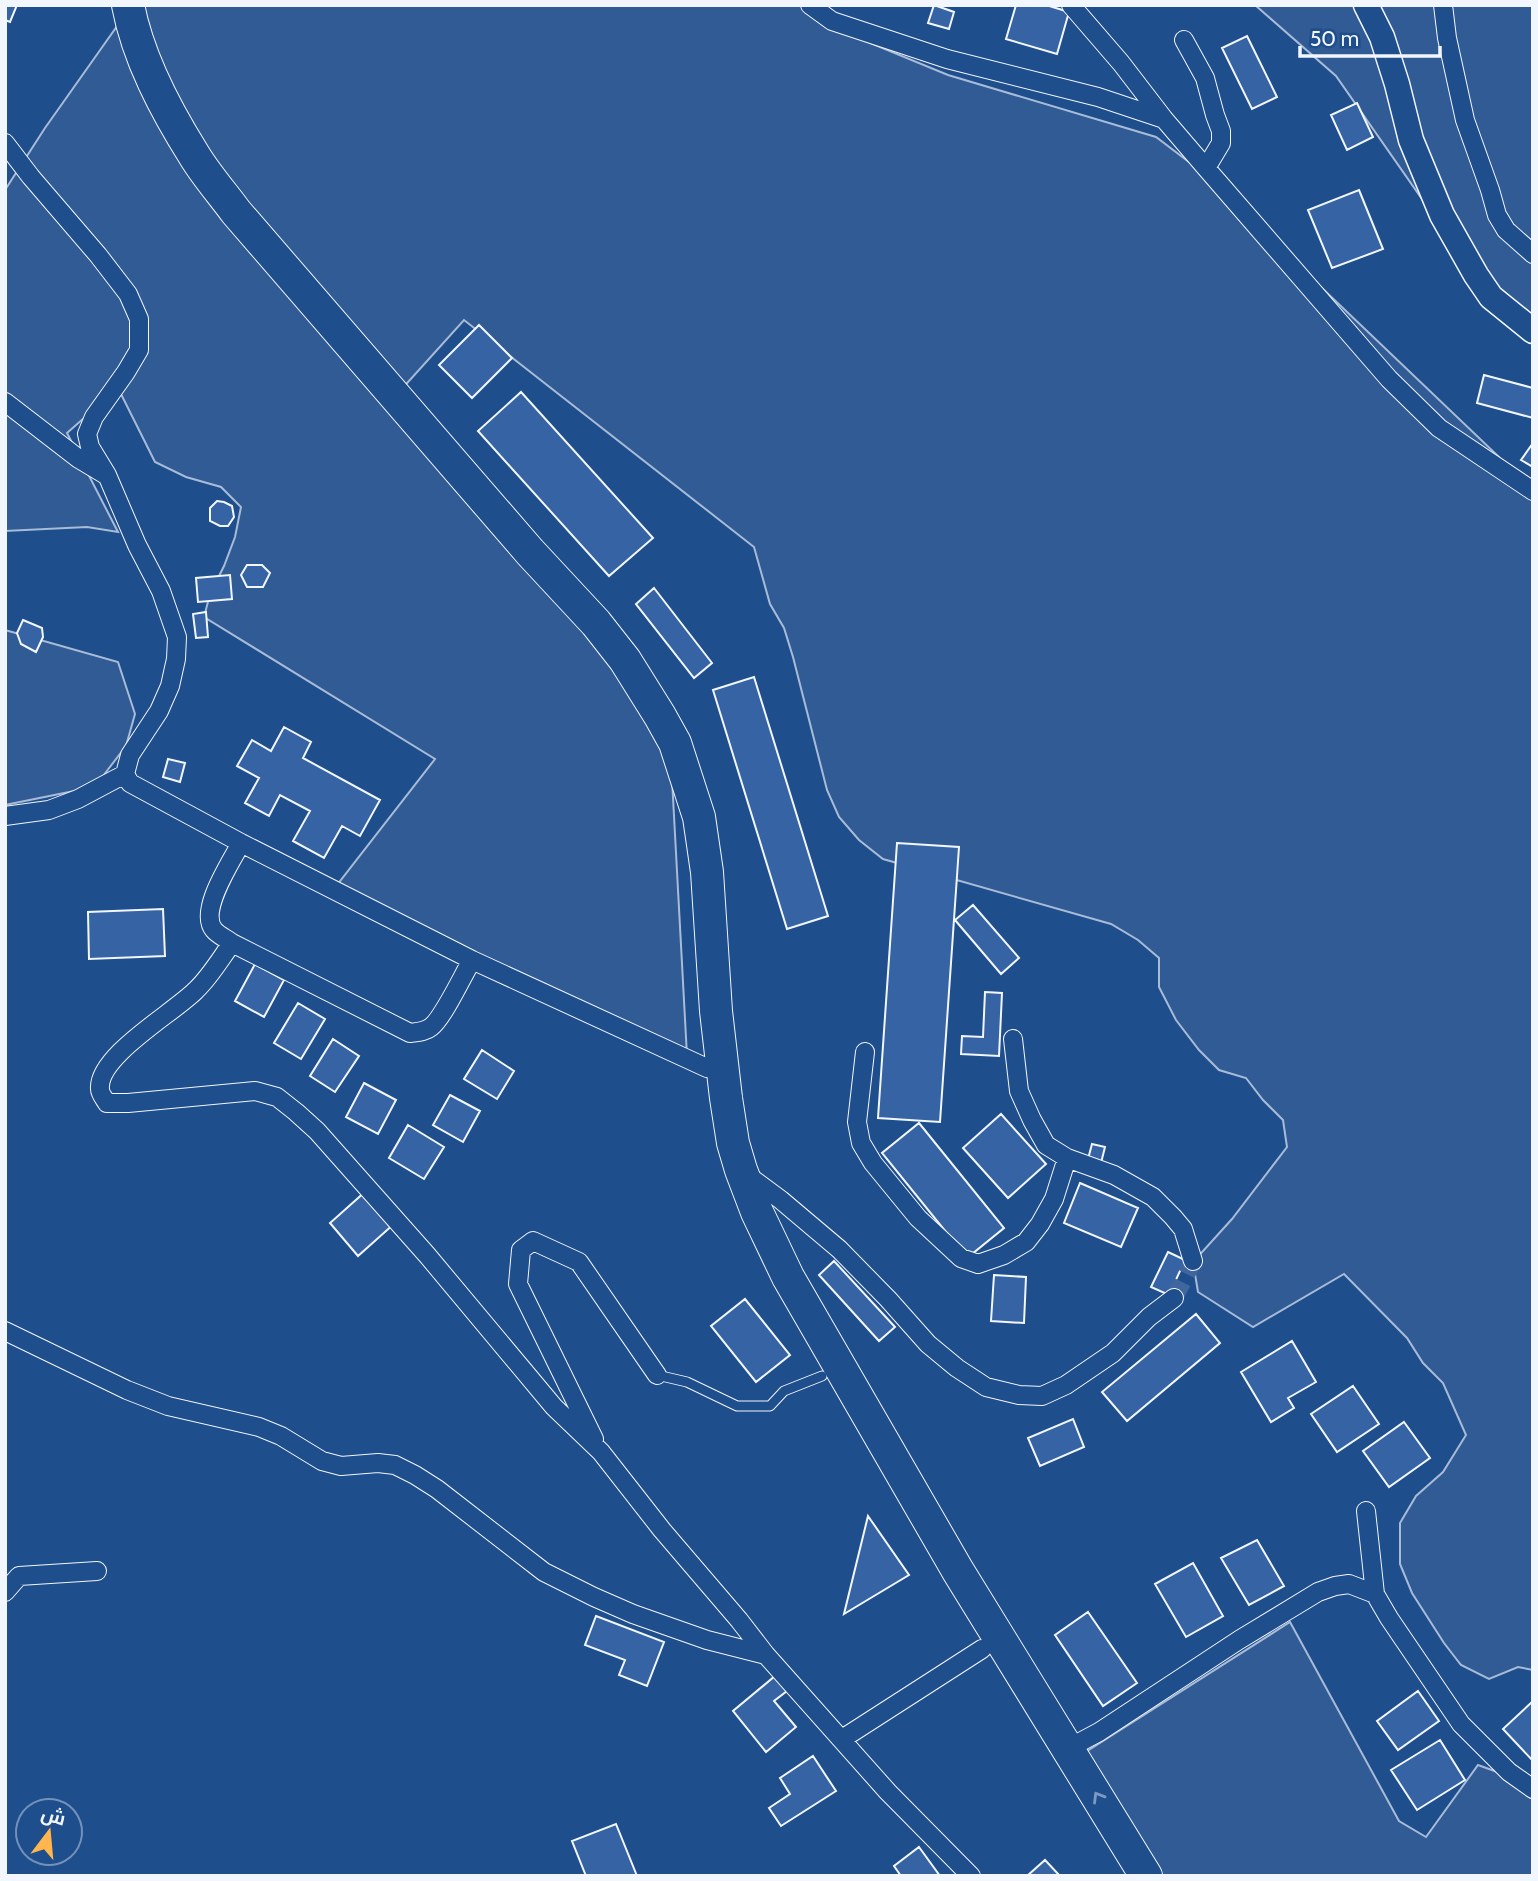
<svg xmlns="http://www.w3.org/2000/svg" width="1538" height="1881" viewBox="0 0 1538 1881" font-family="Cabin,Cairo,sans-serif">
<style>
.built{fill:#305b95;stroke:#a8bbd7;stroke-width:2}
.building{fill:#3563a3;stroke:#f2f6ff;stroke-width:2}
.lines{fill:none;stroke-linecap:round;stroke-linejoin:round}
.street-tunnel{stroke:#3f679d;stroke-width:18;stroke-dasharray:18 9;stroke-linecap:butt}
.lane-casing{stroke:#f2f6ff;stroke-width:11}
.street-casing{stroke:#f2f6ff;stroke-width:20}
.secondary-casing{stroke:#f2f6ff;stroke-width:27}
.highway-casing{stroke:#f2f6ff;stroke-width:34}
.lane{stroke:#1f4e8c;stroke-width:9}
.street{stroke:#1f4e8c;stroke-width:18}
.secondary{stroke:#1f4e8c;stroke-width:24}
.highway{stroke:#1f4e8c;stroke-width:32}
.oneway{stroke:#7e9ac0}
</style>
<rect width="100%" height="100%" fill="#1f4e8c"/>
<path class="built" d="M132,5H803L831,27L948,75L1156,137L1206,175L1279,247L1522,479L1533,485V1670L1518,1667L1489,1679L1461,1665L1444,1643L1412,1593L1400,1564V1523L1416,1496L1443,1472L1466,1435L1443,1383L1423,1363L1407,1338L1344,1274L1253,1327L1198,1292L1193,1262L1232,1219L1287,1147L1283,1120L1263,1100L1246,1078L1219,1070L1199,1050L1176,1020L1159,987V958L1138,940L1111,924L883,859L859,840L839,817L827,790L793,657L784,628L770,604L754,547L464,320L390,402L529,543L670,742L687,1056L334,889L435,759L204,617L210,594L224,566L235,537L241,507L221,487L186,477L155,462L118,388L67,433L118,532L87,527L5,531V190L45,128Z
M1255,5H1533V327L1482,285L1336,76Z
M5,630L118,662L135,714L126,746L103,776L79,790L5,805Z
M1290,1622L1399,1821L1426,1837L1478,1765L1533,1785V1876H1155L1081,1755Z"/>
<path class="building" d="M5,5H17L10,22L5,20Z
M934,5L954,12L949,29L928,23Z
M1016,5H1046L1069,12L1057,54L1006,39Z
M1247,36L1277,97L1252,109L1222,48Z
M1357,103L1373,137L1347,150L1331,115Z
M1359,190L1383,249L1332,268L1308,210Z
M479,325L512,358L472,398L439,365Z
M1484,375L1533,388V418L1477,403Z
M521,392L653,538L609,576L478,431Z
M1533,443V467L1521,460Z
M217,501L224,502L232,506L234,517L228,526H220L210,521V508Z
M247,565H262L270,573L263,587H247L241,575Z
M230,575L232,599L198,602L196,578Z
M654,588L712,663L694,678L636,604Z
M206,612L208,637L196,638L193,614Z
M23,620L42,628L43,637L36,652L21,644L17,633Z
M754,677L828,916L787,929L713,690Z
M284,727L311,742L303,758L380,800L360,836L342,826L324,858L293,841L310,811L280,795L269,816L245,803L259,778L237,766L252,740L271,751Z
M168,759L185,763L180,782L163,777Z
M897,843L959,847L940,1122L878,1118Z
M973,905L1019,958L1001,974L955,920Z
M163,909L165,956L89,959L88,912Z
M255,964L284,980L264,1017L235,1001Z
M985,992L1002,993L999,1056L961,1054L962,1036L983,1037Z
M298,1003L325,1019L301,1059L274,1043Z
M333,1039L359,1056L335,1092L310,1076Z
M482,1050L514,1071L497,1099L464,1079Z
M364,1083L396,1100L378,1134L346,1117Z
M450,1095L480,1111L463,1142L433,1125Z
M1001,1114L1046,1164L1008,1198L963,1148Z
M919,1123L1004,1228L967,1258L882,1153Z
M408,1125L444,1147L424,1179L389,1158Z
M1092,1144L1105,1147L1101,1163L1088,1159Z
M1080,1183L1138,1208L1121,1247L1064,1223Z
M366,1191L395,1223L358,1256L330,1223Z
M1168,1252L1185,1260L1169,1295L1151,1287Z
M834,1261L895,1327L879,1341L819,1275Z
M994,1275L1026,1277L1024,1323L991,1321Z
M745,1299L790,1355L756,1382L711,1326Z
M1196,1314L1220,1343L1127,1421L1102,1392Z
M1292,1341L1316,1382L1288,1398L1294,1408L1271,1422L1241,1372Z
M1353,1386L1379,1424L1337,1452L1311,1414Z
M1073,1419L1084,1447L1040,1466L1028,1438Z
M1404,1422L1430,1458L1389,1487L1363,1451Z
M868,1516L909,1575L844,1614Z
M1257,1540L1284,1586L1249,1605L1221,1558Z
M1193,1563L1223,1616L1186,1637L1155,1584Z
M1088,1612L1137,1683L1103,1706L1055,1635Z
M596,1616L664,1642L647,1686L619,1675L625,1660L585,1645Z
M775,1676L787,1691L774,1701L796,1727L766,1752L733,1711Z
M1418,1691L1439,1721L1398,1750L1377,1721Z
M1533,1701V1761L1503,1729Z
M1440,1740L1465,1780L1417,1810L1391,1770Z
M813,1756L836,1791L781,1826L769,1808L790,1794L780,1778Z
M616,1824L637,1876H586L572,1841Z
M919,1847L940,1876H901L894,1866Z
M1045,1860L1060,1876H1027Z"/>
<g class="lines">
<path class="street-tunnel" d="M1174,1298L1193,1261"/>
<defs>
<path id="lane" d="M657,1375L687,1382L737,1406H770L784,1391L822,1376"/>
<path id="street" d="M810,5L832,21L947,59L1098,97L1164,119
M1071,5L1121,63L1164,119L1206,168L1389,379L1439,428L1533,491
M1443,5L1447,38L1465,120L1490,190L1497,215L1506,230L1533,254
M1184,40L1205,78L1215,115L1221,131V143L1206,168
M5,143L31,177L98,255L128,294L139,319V350L126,372L94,417L87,434L90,447L107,475L137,545L161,591L177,637L176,659L170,686L159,711L130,755L125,774L130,783L241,843L472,960L707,1068
M5,402L79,459L104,474
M5,816L49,810L78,799L125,774
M232,943C227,939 218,935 214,930C198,911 231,862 241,843
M472,960C463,975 443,1018 431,1027C425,1032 417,1032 410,1033L232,943C221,958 210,977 196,990C175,1012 97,1056 100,1089C100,1094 104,1098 107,1103H128L255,1091L277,1097L296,1112L317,1131L427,1255L554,1407L601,1452L662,1530L739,1620L766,1655L888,1792L971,1876
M1013,1039L1019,1091L1032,1120L1046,1145L1067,1158L1114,1175L1153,1197L1173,1217L1183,1229L1193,1261
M865,1052L857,1122L861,1143L873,1163L918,1218L961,1258L978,1264L1004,1255L1026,1242L1040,1224L1054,1199L1067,1158
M747,1175L781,1200L839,1249L888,1299L928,1344L957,1368L986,1387L1019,1395L1042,1396L1066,1385L1113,1353L1149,1317L1174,1298
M5,1331L127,1390L168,1406L259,1427L281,1436L322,1461L341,1466L378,1463L395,1465L415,1475L437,1489L544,1572L594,1597L633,1614L707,1640L766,1655
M594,1439L518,1284L521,1250L533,1241L579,1262L657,1375
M1366,1511L1375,1594
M5,1592L19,1576L97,1571
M842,1739L982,1649
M1069,1748L1099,1732L1239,1640L1318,1592L1335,1586L1349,1584L1375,1594L1389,1618L1461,1724L1509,1772L1533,1789"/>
<path id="secondary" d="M1366,5L1382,37L1397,84L1411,140L1442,215L1476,275L1491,297L1533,331"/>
<path id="highway" d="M128,5C138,58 165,109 194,155C206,175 222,193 236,212L530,552L596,623L625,660L660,716L675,743L699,817L707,872L716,1011L726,1098L733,1143L741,1170L757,1212L788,1277L958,1571L1146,1876"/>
</defs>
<use href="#lane" class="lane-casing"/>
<use href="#street" class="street-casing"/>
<use href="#secondary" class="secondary-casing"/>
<use href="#highway" class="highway-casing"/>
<use href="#lane" class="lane"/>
<use href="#street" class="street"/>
<use href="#secondary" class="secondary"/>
<use href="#highway" class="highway"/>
</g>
<defs><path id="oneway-chevron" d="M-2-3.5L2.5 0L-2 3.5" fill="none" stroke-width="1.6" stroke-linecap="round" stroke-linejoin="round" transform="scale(1.75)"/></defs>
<use class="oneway" href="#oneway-chevron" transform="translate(1098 1797) rotate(-121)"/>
<rect width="1538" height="1881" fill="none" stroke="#f2f6ff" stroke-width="14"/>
<g transform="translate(49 1832) rotate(16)"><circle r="33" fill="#1f4e8c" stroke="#7391ba" stroke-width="2"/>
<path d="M0-5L12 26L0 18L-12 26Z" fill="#ffb74d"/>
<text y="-10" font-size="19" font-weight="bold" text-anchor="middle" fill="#f2f6ff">ش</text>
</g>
<path d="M1300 46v10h140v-10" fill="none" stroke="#f2f6ff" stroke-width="3.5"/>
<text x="1310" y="46" font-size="21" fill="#f2f6ff" stroke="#1f4e8c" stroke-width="5" paint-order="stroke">50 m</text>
</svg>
